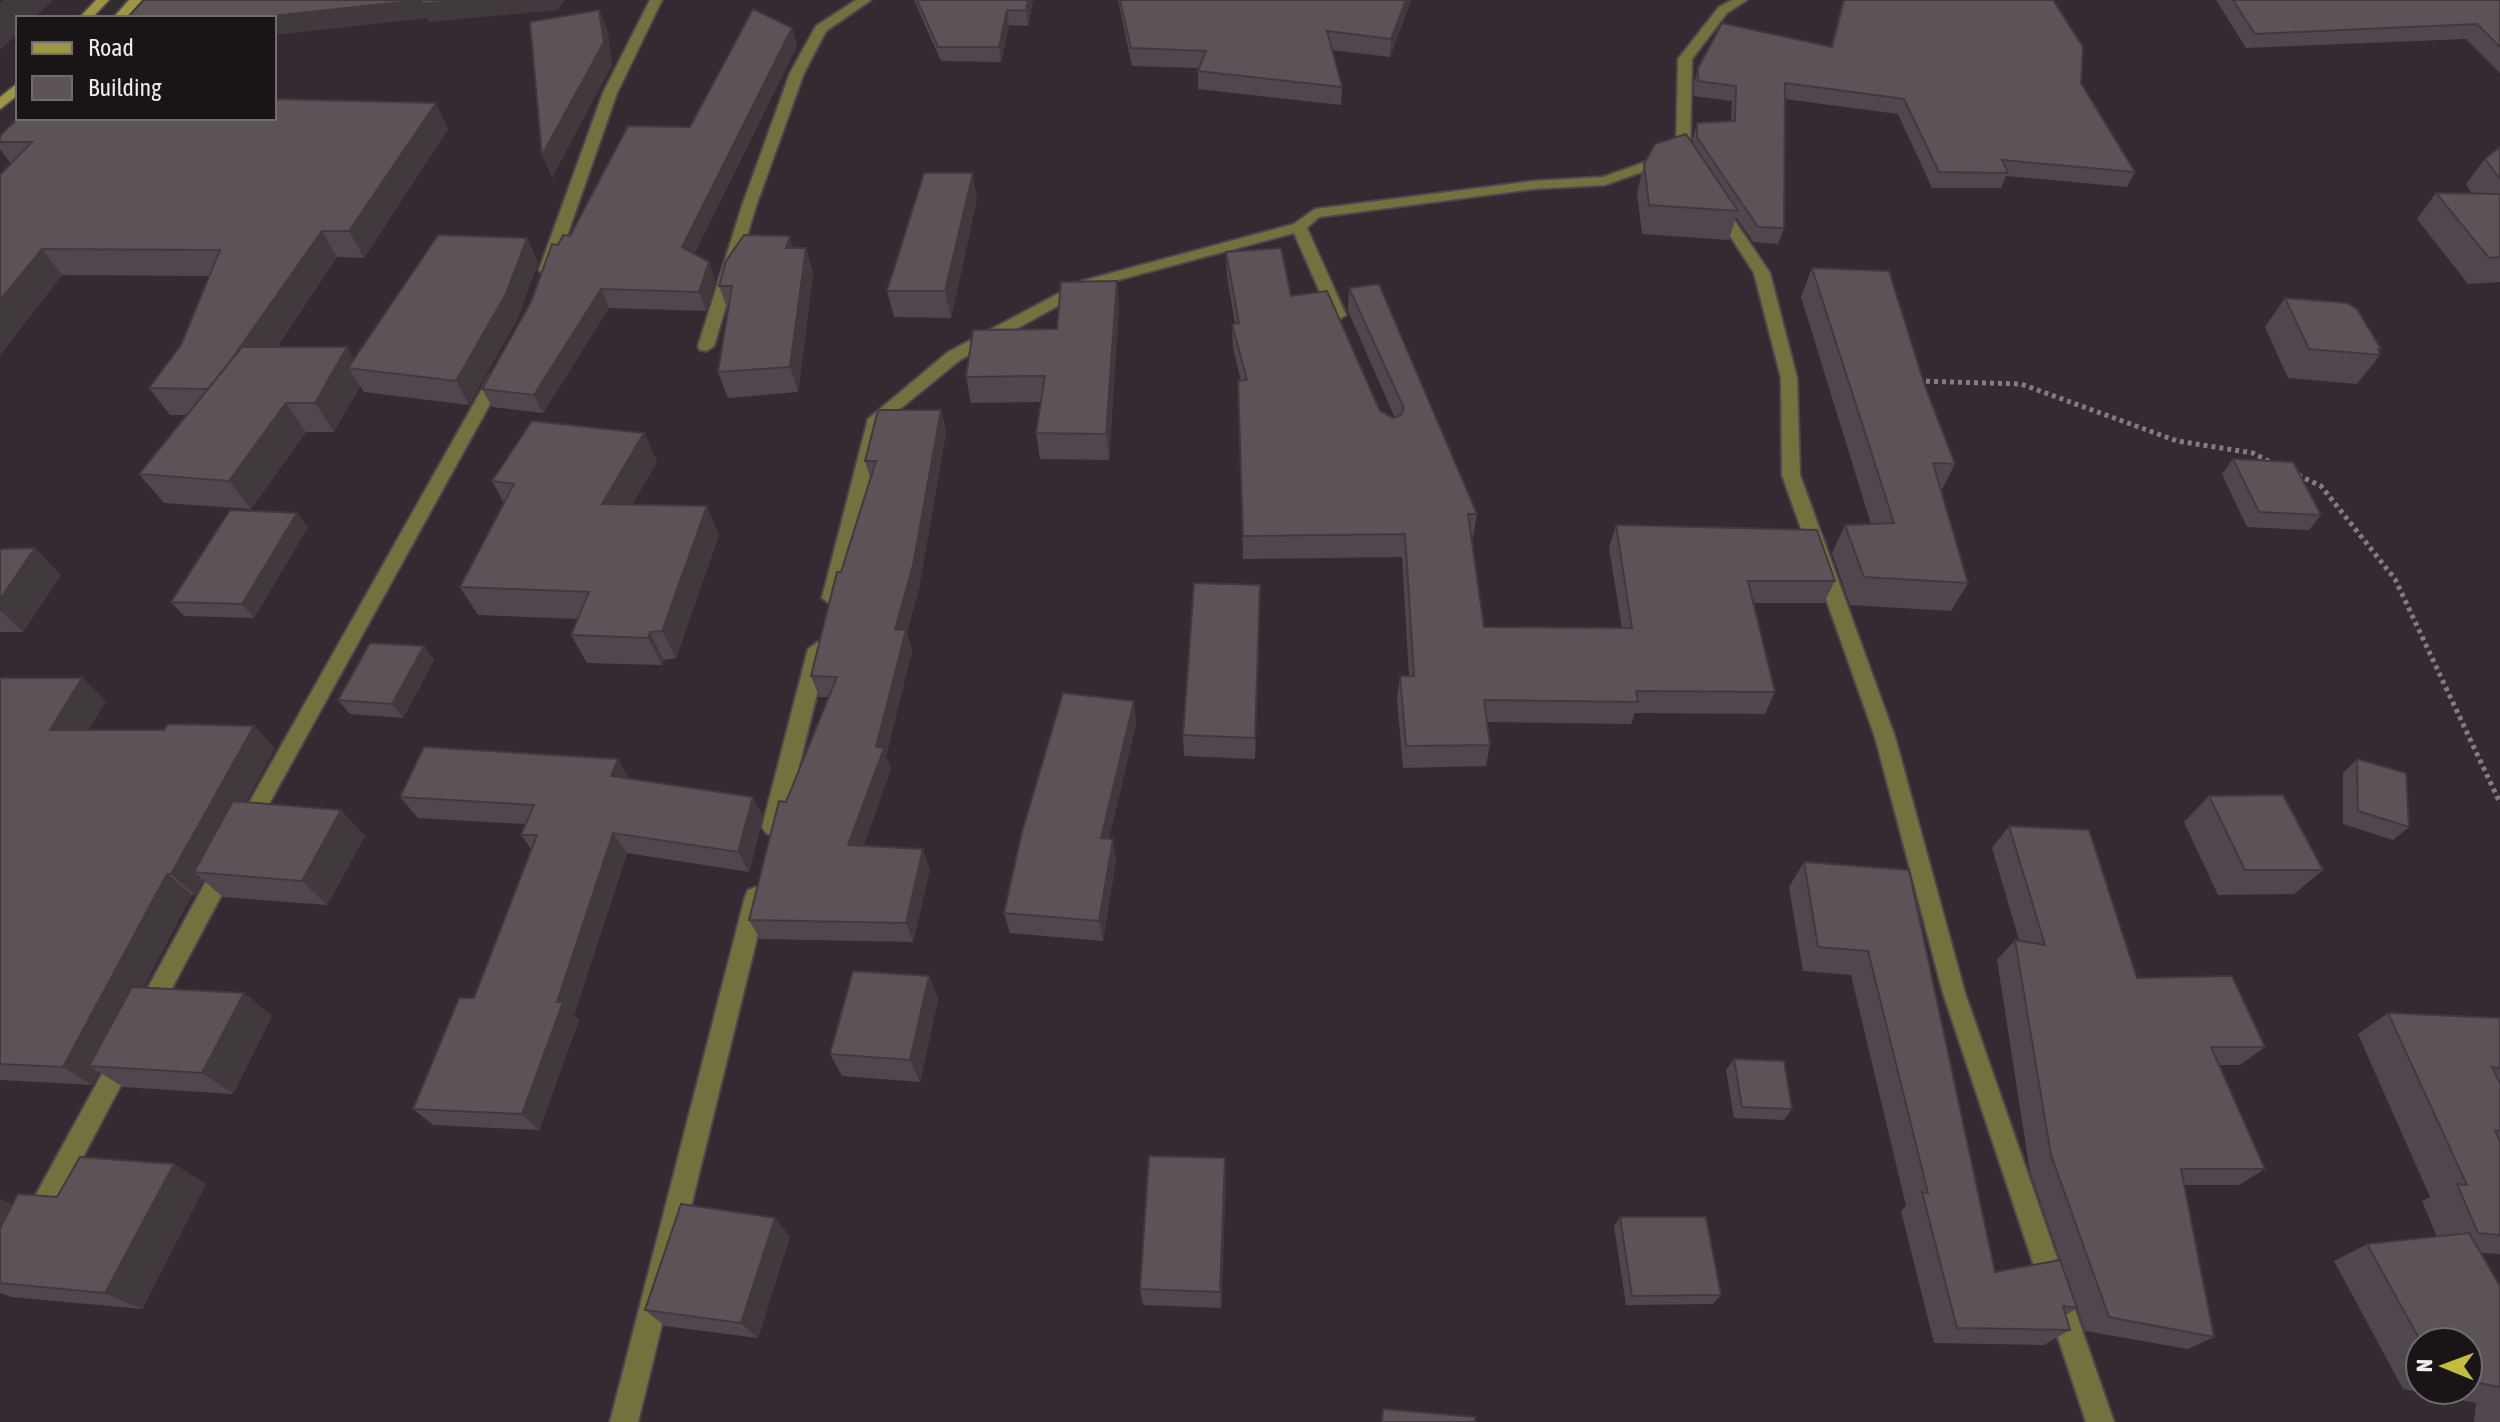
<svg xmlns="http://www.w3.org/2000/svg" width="2500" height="1422" viewBox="0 0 2500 1422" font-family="'Asap Condensed',sans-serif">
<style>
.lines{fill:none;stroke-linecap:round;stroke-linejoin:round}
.street-casing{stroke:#4e464c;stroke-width:4}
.secondary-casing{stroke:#4e464c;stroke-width:4}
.path{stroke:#837c82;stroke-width:5;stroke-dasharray:4 4;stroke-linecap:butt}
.street{fill:#73713e;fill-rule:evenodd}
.secondary{fill:#9a9641;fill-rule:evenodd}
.wall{fill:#4f474d;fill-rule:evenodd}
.shaded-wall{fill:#403a3e}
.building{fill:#5c5359;stroke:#403a3e;stroke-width:2}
</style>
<rect width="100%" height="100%" fill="#332b31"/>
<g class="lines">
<defs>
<path id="street" d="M650,0H662L617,93L555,270L552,273H542L539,270L603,93Z
M856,0H871L826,31L804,73L756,206L714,346L706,351L700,350L698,346L742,206L790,73L816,26Z
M1732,0H1747L1727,13L1692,59L1690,153L1693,158L1681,161L1676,153L1678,59L1719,7Z
M1668,154L1675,158L1673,161L1605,185L1533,189L1319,217L1307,228L1346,315L1338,320L1330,315L1294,233L1092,287L960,360L884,422L840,598L831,605L822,598L868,419L948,352L1082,281L1294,224L1315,209L1533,181L1603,177Z
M1719,204L1724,205L1770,273L1797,378L1800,475L1895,737L1965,993L2114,1422H2086L1943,993L1875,737L1782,475L1781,378L1754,273L1712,208Z
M498,370L506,375L254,831L247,834L240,831L236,825L240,819L490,375Z
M818,642L828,649L784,827L780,833L773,836L766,833L762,827L808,649Z
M225,859L233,861L236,868L155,1020L147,1023L139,1020L135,1012L139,1004L217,861Z
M756,887L764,890L767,897L638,1422H610L745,897L748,890Z
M123,1047L131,1050L135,1058L131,1066L45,1229L36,1233L27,1229L23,1220L27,1211L115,1050Z"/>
<path id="secondary" d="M96,0H109L92,18H79Z
M129,0H142L126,18H113Z
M18,83V95L0,109V97Z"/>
</defs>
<use href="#street" class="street-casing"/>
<use href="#secondary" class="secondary-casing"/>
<path class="path" d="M1918,381L2021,384L2177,441L2253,453L2274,464
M2298,475L2321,486L2395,579L2500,803"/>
<use href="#street" class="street"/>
<use href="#secondary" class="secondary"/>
</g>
<path class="wall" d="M914,0H1033L1028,26L1009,25L1001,62L941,61Z
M1118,0H1411L1390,57L1332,50L1342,87L1341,105L1198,89V71L1199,68L1132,66Z
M1843,0H2053L2081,83L2135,172L2127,187L2006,176L2001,188H1932L1898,114L1785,99L1784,228L1778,244L1753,242L1736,217L1729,240L1642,234L1637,193L1644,164L1693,144V138L1697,123L1731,121L1732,101L1694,96V83L1698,68L1831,46Z
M2216,0H2500V73L2466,39L2246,48Z
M792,28L797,46L694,254L709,262L715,281L706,311L609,308L543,413L492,407L482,389L531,302L558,245L570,236L690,127Z
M448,129L364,258L337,257L277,347L355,359L538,262L518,318L469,405L364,392L360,386L334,432H306L251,509L164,503L139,474L187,415H170L149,388L181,345L209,276L62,275L0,355L11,164L0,149V136Z
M2500,147V282L2468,284L2417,219L2436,193L2472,194L2466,184L2485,159Z
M977,199L951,318L894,317L887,291Z
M793,248H806L813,274L798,392L728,398L718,372L728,311L719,286Z
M1226,252L1291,296L1380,411L1393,418H1395L1348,311L1349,288L1477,514L1473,537H1472L1484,627L1622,628L1609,548L1616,525L1835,581L1824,603H1754L1775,692L1765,714L1635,713L1631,724L1487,722L1490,745L1486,766L1403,768L1397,698L1400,676H1409L1402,557L1243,559L1239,404L1241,381L1233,348L1232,324H1235L1227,276Z
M1812,268L1925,386L1955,464L1941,491L1968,583L1951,611L1850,605L1832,553L1845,525L1871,524L1801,297Z
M2285,298L2381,349L2379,352L2380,355L2357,384L2288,378L2265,327Z
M1119,307L1109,460L1040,459L1036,433L1041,402L971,403L966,377L1057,329Z
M941,410L946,432L919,588L907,633L912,651L886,756L891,769L863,846L930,869L913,942L760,939L749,920L786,802L829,697H819L811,676L841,572L870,478L865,461Z
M644,433L657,462L632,504L719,535L676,658L664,660L662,665L587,663L571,635L578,619L478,615L460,587L504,503L492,481Z
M2233,459L2321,515L2309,530L2247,527L2222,474Z
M308,527L254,618L184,616L171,602Z
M0,549L61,575L23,632H0Z
M1260,607L1255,759L1184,756L1183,735Z
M424,646L434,660L403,718L350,714L338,700Z
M0,678L106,701L88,730L275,748L246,802L365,836L327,905L223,897L203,880L195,895H192L143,987L244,993L272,1016L233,1094L123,1087L99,1072L92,1085L0,1080Z
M1134,701L1136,724L1109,838L1116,860L1103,941L1010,933L1004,913Z
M618,759L629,779L763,817L749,872L627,853L574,1015L579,1020L539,1130L433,1125L413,1109L474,998L531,849L521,835L525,824L418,818L400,797Z
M2357,759L2409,827L2393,840L2343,824V773Z
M2209,796L2323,870L2294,894L2218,895L2184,822Z
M2009,826L2137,978L2265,1047L2240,1065H2219L2265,1169L2239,1185H2184L2214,1337L2188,1349L2085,1331L2030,1172L1997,960L2015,940H2019L1992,848Z
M1804,862L1909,870L1995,1272L2077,1308L2066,1315L2070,1330L2044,1345L1934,1343L1901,1211L1906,1206L1851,975L1803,971L1789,887Z
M929,976L938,999L920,1082L842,1076L830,1054Z
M2388,1013L2500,1018V1254L2480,1253L2500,1286V1422H2474L2476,1403L2403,1389L2334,1261L2367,1244L2437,1237L2422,1201L2430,1197L2358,1034ZM2420,1342H2468V1390H2420Z
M1734,1059L1792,1109L1784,1120L1734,1118L1726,1070Z
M1225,1158L1226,1177L1221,1308L1143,1305L1140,1289Z
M206,1184L142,1309L12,1297L0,1293V1199L12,1205L57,1197Z
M1620,1217L1721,1295L1713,1304L1626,1305L1614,1226Z
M790,1236L758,1338L665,1326L645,1310Z"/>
<path class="shaded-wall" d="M4,0H53L34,18H18V33L0,50V3Z
M420,0H565L558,10L429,22L427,18L274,35V18H254Z
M1028,0H1033L1028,26L1026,11Z
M1406,0H1411L1390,57L1391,39Z
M599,10L608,32L612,65L552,178L542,155Z
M1007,10L1009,25L1001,62L999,47Z
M792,28L797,46L688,266L682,247Z
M436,103L448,129L364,258L349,231Z
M973,173L977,199L951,318L945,291Z
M322,231L337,257L230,416L211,390Z
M790,236L797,261L786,248Z
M527,238L538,262L518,318L469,405L456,381Z
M806,248L813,274L798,392L790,367Z
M42,249L62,275L0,355V300Z
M709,262L715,281L706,311L699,292Z
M1117,281L1119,307L1109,460L1106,434Z
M601,289L609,308L543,413L534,395Z
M347,347L361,370L348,368L360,386L334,432L315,403Z
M286,403L306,432L251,509L229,481Z
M941,410L946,432L919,588L907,633L912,651L886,756L891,769L857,865L848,845L876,747L895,629Z
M644,433L657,462L616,533L602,504Z
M707,506L719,535L676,658L662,631Z
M297,513L308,527L254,618L242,604Z
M35,548L61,575L23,632L0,610V599Z
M650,632L664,660L662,665L648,638Z
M424,646L434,660L403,718L392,704Z
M82,678L106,701L75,752L50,730Z
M1134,701L1136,724L1104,859L1101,838Z
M254,726L275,748L207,873L194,872L203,880L195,895L171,874Z
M618,759L630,780L611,776Z
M753,797L763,817L749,872L738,852Z
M341,810L365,836L327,905L302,881Z
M613,833L627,853L574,1015L579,1020L539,1130L522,1114L557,1002Z
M1113,839L1116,860L1103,941L1099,921Z
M923,849L930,869L913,942L906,923Z
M167,874L192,895L102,1067L89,1066L99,1072L92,1085L63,1067Z
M929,976L938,999L920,1082L910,1060Z
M244,993L272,1016L233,1094L202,1073Z
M1225,1158L1226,1177L1221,1308L1220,1292Z
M174,1164L206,1184L142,1309L105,1293Z
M0,1199L24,1211L0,1255Z
M775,1218L790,1236L758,1338L741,1323Z"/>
<path class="building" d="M144,0H420L254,18H127Z
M422,0H461L421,4Z
M917,0H1028L1026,11L1007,10L999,47H938Z
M1120,0H1406L1391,39L1327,31L1342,87L1198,71L1206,51L1131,48Z
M1844,0H2053L2083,47L2081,83L2135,172L2002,160L2008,173L1939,172L1904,99L1785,83L1784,228L1758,227L1697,137V123L1735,121L1736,86L1698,81V68L1722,23L1832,47Z
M2233,0H2500V47L2477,24L2255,34Z
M753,9L792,28L682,247L709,262L699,292L601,289L534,395L482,389L531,302L552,244L558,245L563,235L570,236L628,126L690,127Z
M599,10L604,42L542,155L530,22Z
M274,99L436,103L349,231H322L231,360L208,389L149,388L181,345L220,250L42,249L0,300V175L32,142H0V136L18,118H274Z
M1686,134L1738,211L1649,205L1644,164L1655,144Z
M2500,147V179L2485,159Z
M924,173H973L945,291H887Z
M2436,193L2500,194V257L2489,258Z
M438,235L527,238L506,294L456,381L348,368Z
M744,235L790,236L786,248H806L790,367L718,372L732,286H719L726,261Z
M1281,248L1291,296L1327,291L1380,411L1393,418L1401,415L1404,408L1349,288L1379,284L1477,514H1468L1484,627L1632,628L1616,525L1817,530L1835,581H1748L1775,692L1636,691L1638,702L1484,700L1490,745L1406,746L1400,676H1414L1405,534L1243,536L1238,381L1247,380L1232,324L1239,323L1226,252Z
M1812,268L1889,271L1925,386L1955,464L1933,463L1968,583L1864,577L1845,525L1894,523Z
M1117,281L1106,434L1036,433L1045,376L966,377L973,330L1057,329L1061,282Z
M2285,298L2347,303L2357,309L2381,349H2378L2380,355L2309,349Z
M242,347H347L315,403H286L229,481L139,474Z
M878,410H941L913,565L895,629L906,630L876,747L884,748L848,845L923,849L906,923L749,920L779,801L786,802L837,677L811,676L837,572H841L876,461H865Z
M532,421L644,433L602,504L707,506L662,631L650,632L648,638L571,635L589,592L460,587L514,484L492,481Z
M2233,459L2293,462L2321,515L2259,512Z
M230,510L297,513L242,604L171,602Z
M35,548L0,599V549Z
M1194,583L1260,585L1255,738L1183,735Z
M370,643L424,646L392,704L338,700Z
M0,678H82L50,730H164L168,724L254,726L171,874H167L63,1067L0,1064Z
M1063,693L1134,701L1101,838L1113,839L1099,921L1004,913L1022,832Z
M424,747L618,759L611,776L753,797L738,852L613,833L557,1002H563L522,1114L413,1109L459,998H474L537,835H521L534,805L400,797Z
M2357,759L2406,773L2409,827L2358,811Z
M2283,795L2323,870H2245L2209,796Z
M233,801L341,810L302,881L194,872Z
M2009,826L2089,830L2137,978L2232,976L2265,1047H2211L2265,1169H2181L2214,1337L2109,1317L2051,1155L2015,940L2045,945Z
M1804,862L1909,870L1995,1272L2060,1260L2077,1308L2063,1306L2070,1330L1957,1328L1922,1192L1928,1193L1868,951L1818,947Z
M853,971L929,976L910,1060L830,1054Z
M132,987L244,993L202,1073L89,1066Z
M2388,1013L2500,1018V1068L2492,1067L2500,1083V1131L2495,1130L2500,1142V1235L2478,1233L2457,1184L2467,1185Z
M1734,1059L1784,1061L1792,1109L1742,1107Z
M1149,1156L1225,1158L1220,1292L1140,1289Z
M80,1157L174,1164L105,1293L0,1283V1228L18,1194L57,1197Z
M681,1204L775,1218L741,1323L645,1310Z
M1620,1217H1706L1721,1295L1632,1296Z
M2469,1233L2500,1286V1387L2468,1381V1342H2421L2367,1244Z
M1383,1409L1475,1417V1422H1382Z"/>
<rect x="16" y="16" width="260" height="104" fill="#191517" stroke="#6f6b6e" stroke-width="2"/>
<rect x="32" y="42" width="40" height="12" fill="#9a9641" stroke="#6f6b6e" stroke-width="2"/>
<text x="88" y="56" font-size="24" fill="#f1ecf0">Road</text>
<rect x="32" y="76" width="40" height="24" fill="#5c5359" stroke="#6f6b6e" stroke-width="2"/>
<text x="88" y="96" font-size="24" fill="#f1ecf0">Building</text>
<g transform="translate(2444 1366) rotate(271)"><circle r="38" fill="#191517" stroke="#6f6b6e" stroke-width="2"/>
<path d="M0-6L14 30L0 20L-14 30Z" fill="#c3bd3e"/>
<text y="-12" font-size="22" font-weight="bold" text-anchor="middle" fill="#f1ecf0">N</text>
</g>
</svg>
